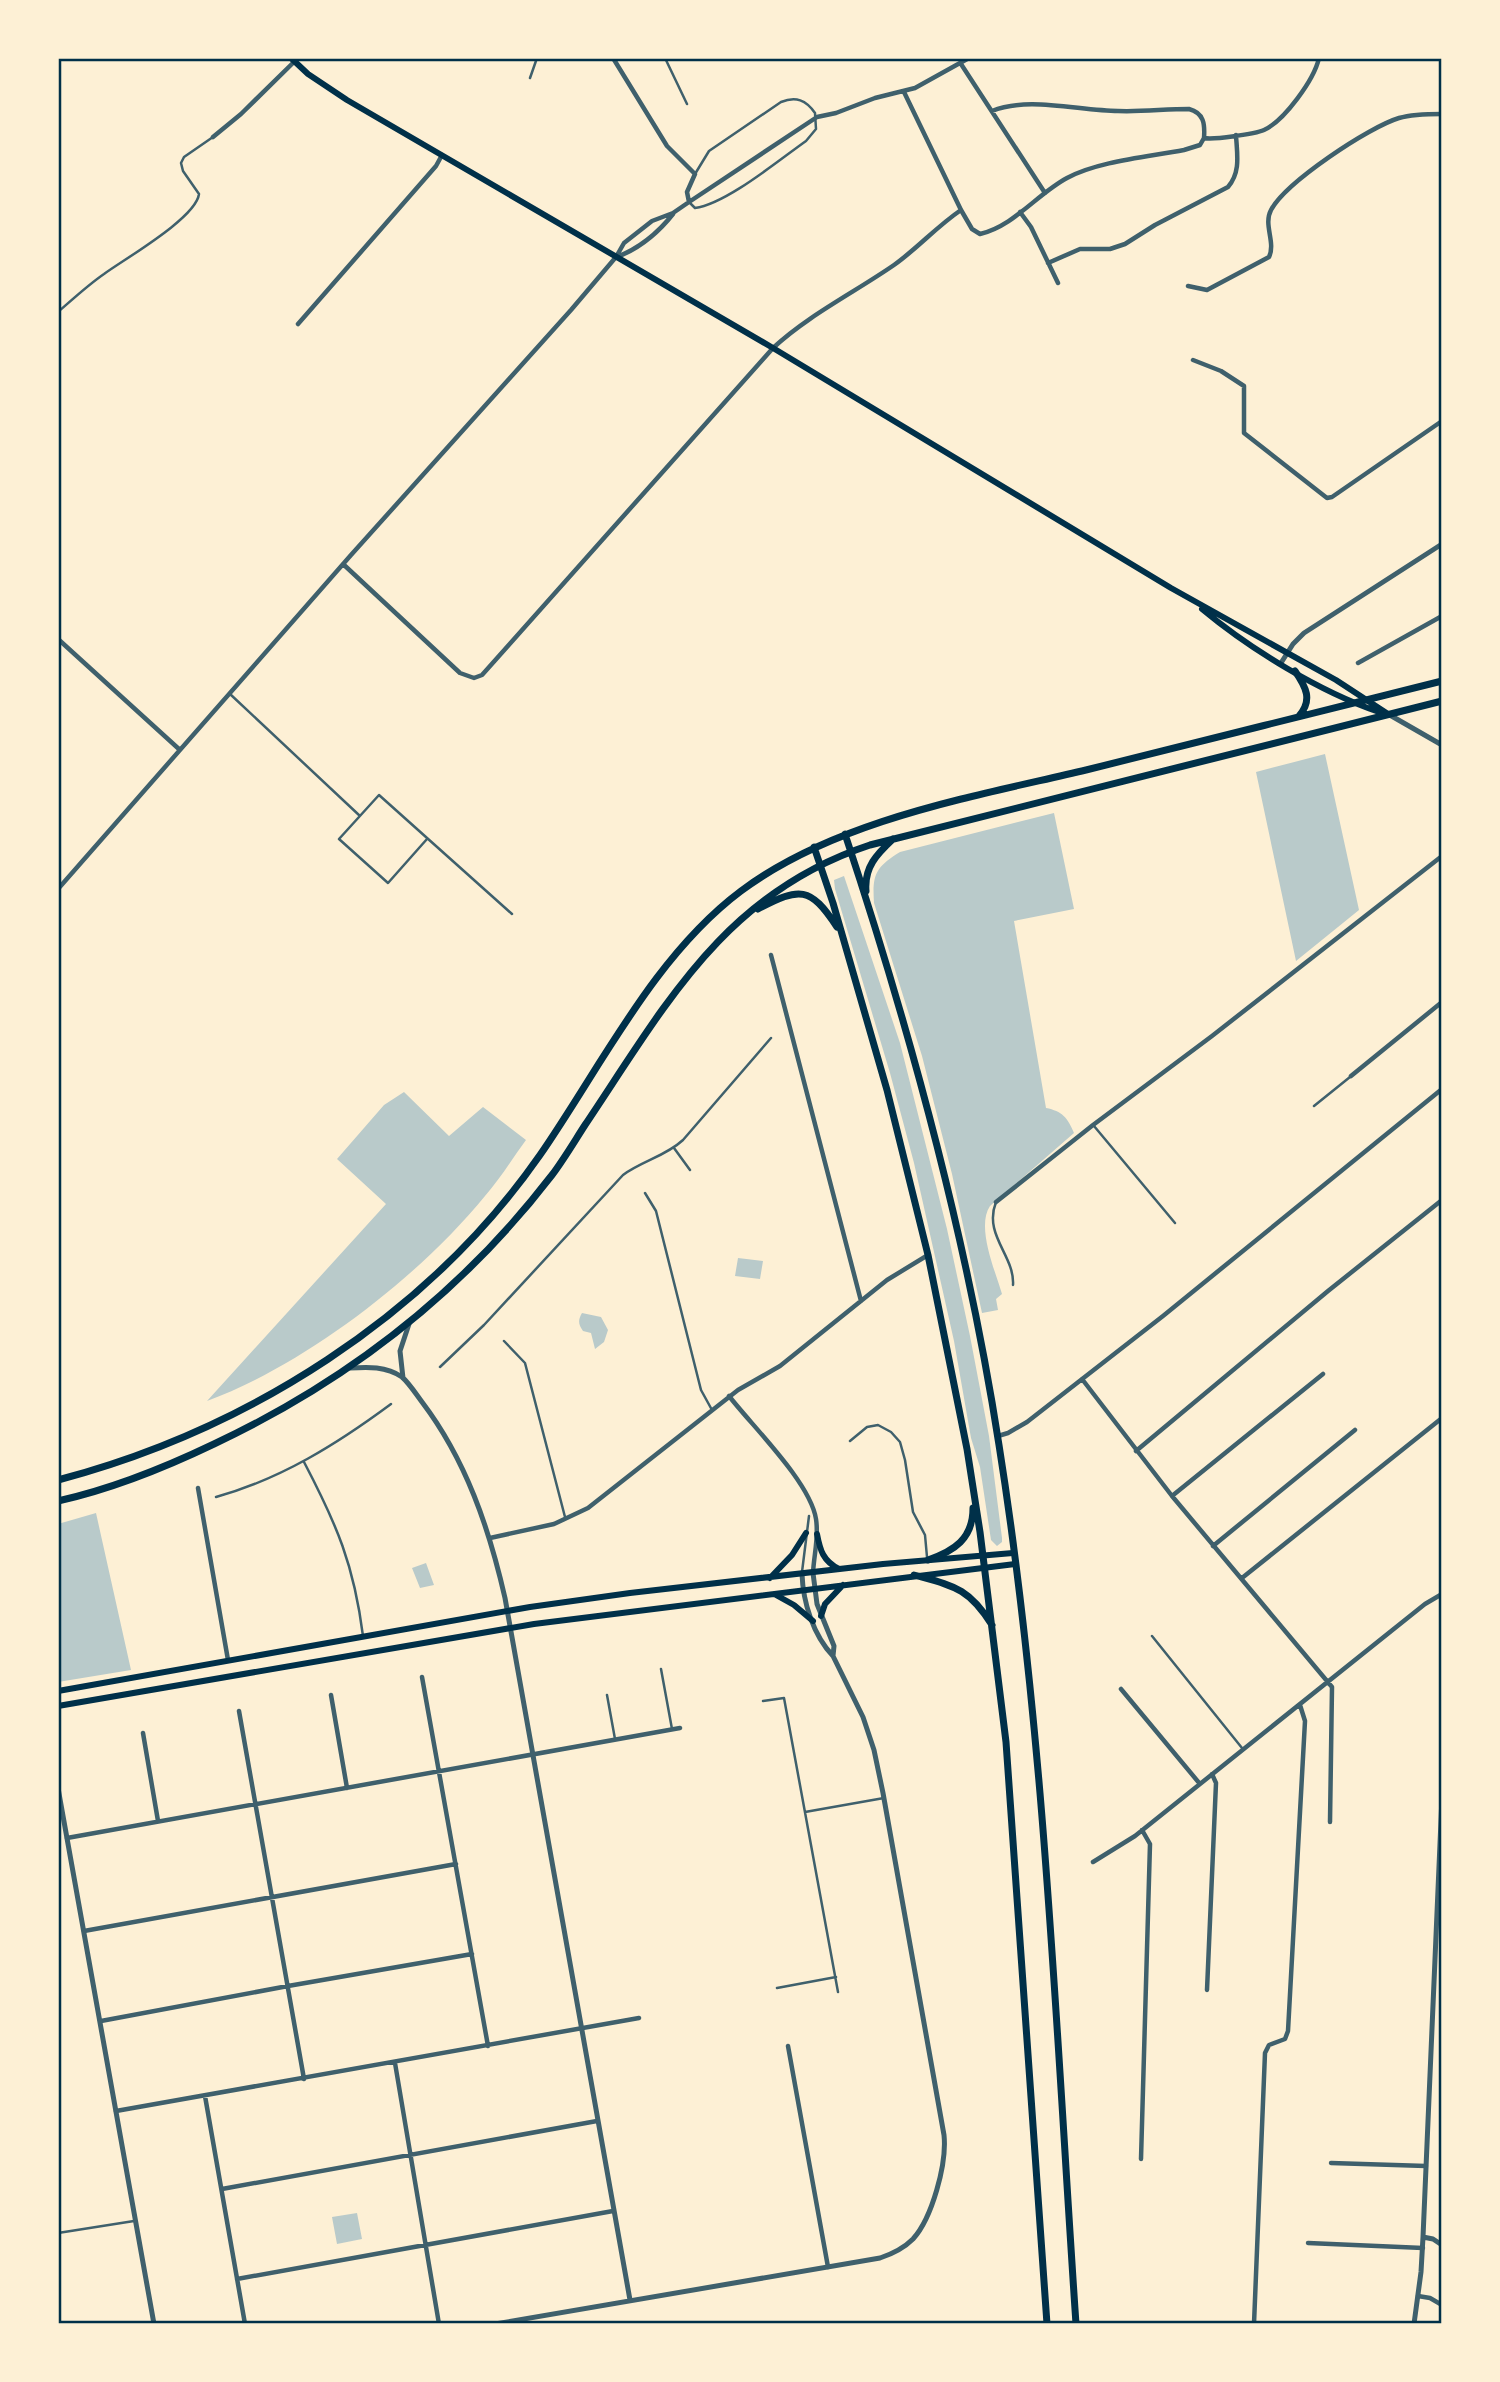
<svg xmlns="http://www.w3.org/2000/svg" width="1500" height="2382" viewBox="0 0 1500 2382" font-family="'Golos Text',sans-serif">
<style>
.green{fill:#b9caca}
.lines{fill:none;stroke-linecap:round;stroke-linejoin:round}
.service{stroke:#3f606c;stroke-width:2.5}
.minor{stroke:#3f606c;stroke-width:4.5}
.tertiary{stroke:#3f606c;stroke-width:5}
.secondary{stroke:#003049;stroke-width:6}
.primary{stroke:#003049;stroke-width:7}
.neatline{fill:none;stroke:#003049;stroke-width:2.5}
</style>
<rect width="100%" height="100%" fill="#fdf0d5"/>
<path class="green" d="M1325,754L1359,910L1296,961L1256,772Z
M1054,813L1074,909L1014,921L1046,1108C1062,1111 1068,1118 1074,1133L990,1206C976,1227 995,1270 1002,1294L996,1299L998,1310L982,1313L952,1174L922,1056L874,903C872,874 876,867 900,852Z
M844,876L900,1043L947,1229L970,1336L989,1436L1002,1538V1542L997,1546L991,1540L980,1467L971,1438L954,1341L914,1163L890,1073L835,889L834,880Z
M404,1092L449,1136L483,1107L526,1140C512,1159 500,1179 485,1196C419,1277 305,1365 207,1401L386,1204L337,1159L384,1105Z
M738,1258L763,1261L760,1279L735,1276Z
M582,1313L601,1317L608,1330L604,1342L595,1349L591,1333L583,1331C578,1324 578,1320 582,1313Z
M96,1513L131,1670L58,1682V1524Z
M426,1563L434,1585L420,1588L412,1568Z
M357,2213L362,2239L337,2244L332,2217Z"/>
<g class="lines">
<path class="service" d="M665,58L687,104
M530,78L537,58
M689,202L695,208C726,204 779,160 806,141L816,129L815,113C806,100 796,96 781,102L709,151L695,174
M58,312C73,299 88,285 104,274C126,258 196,218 199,194L183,171L181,163L184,157L213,137
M230,694L360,816
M427,839L388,883L339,839L379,795L512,914
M1314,1106L1350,1077
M1094,1126L1175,1223
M674,1148L690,1170
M645,1193L656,1211L701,1390L712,1410
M996,1202C983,1235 1015,1256 1013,1285
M504,1341L525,1363L565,1517
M440,1367L484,1325L623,1175C642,1161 666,1156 683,1140L771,1038
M850,1441L867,1427L878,1425L891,1432L900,1442L905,1460L913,1512L925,1535L927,1557
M304,1462C337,1525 354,1565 363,1636
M216,1497C281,1479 337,1444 391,1404
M802,1572L809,1516
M1152,1636L1242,1748
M661,1669L672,1729
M607,1695L615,1739
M763,1701L784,1698L838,1992
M805,1812L884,1798
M777,1988L836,1977
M58,2233L134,2221"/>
<path class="minor" d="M613,58L667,146L695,174L687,192L689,202
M961,64L1045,193
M904,92L961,210L972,229L980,234C1014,226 1037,194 1067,178C1099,161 1148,157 1184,150L1200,145L1204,138C1213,140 1255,134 1264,130C1284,121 1314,80 1319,58
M992,111C1027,96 1080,111 1118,111C1142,112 1165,109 1189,109C1204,113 1205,124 1204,138
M213,137L241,114L298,58
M1020,212L1031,227L1058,283
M617,257C640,248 658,233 673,214
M1048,263L1080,249H1110L1125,244L1155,225L1228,187C1241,172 1237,154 1236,135
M1188,286L1207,290L1269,257C1276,242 1263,225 1271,210C1286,182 1369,127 1399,118C1413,114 1428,114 1442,114
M298,324L436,166L442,155
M1193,360L1221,371L1244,386V433L1327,498L1332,497L1442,421
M343,564L460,673L474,678L482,675L773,348C807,316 855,292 894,265C918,248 936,227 961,210
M58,639L180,750
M1358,663L1442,616
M58,889L351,555L571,310L616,257L624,243L652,221L673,213L689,202L817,117L836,113L875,98L915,88L969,58
M771,955L861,1301
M1351,1076L1442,1002
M996,1202L1093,1125L1212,1036L1442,856
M1082,1379L1172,1496L1332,1687L1330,1822
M729,1396C753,1427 810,1482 816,1519C819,1537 814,1554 813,1573
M998,1436L1008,1433L1027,1422L1163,1316L1442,1089
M1136,1451L1328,1291L1442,1200
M198,1488L228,1660
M1172,1496L1323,1374
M490,1538L554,1524L588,1508L738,1390L780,1366L887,1280L928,1255
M1213,1546L1355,1430
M1242,1578L1442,1418
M422,1677L488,2046
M1121,1689L1200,1784
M331,1695L347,1788
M239,1711L304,2079
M143,1733L158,1821
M67,1838L680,1728
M1093,1862L1135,1836L1425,1604L1442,1594
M84,1931L456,1864
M1207,1990L1216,1783L1212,1774
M101,2021L288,1986L472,1954
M788,2046L828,2267
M395,2063L439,2324
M205,2096L245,2324
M116,2111L639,2018
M1141,2159L1150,1844L1142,1830
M1331,2163L1426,2166
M222,2189L597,2121
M1308,2243L1423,2248
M237,2279L613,2211
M1418,2296L1430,2298L1442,2305
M1254,2324L1265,2053L1269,2045L1285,2039L1288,2031L1305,1721L1300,1705"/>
<path class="tertiary" d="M1281,663L1293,644L1304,633L1442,544
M1388,714L1442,745
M350,1368C368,1367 386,1366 402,1377C409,1383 416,1394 422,1402C466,1460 489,1528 505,1598L630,2300
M403,1378L400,1351L409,1324
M813,1573L817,1604L834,1646L833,1656
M58,1788L154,2324
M1423,2237L1433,2239L1442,2245
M495,2324L880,2258C892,2254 904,2248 913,2239C932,2218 947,2164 944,2135L883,1793L874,1750L863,1717L833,1656C813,1635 803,1602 802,1574
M1414,2324L1421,2272L1423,2237L1442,1797"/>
<path class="secondary" d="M291,58L308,74L347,100L773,348L1171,588L1336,680L1388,714
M1202,609C1250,649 1320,692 1379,712
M817,1534C820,1550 823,1561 839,1569
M770,1578L792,1555L806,1533
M776,1595L794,1605L813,1621
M821,1616L825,1604L843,1585
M58,1691L530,1607L630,1593L883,1564L1013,1553
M58,1706L534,1624L1015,1564"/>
<path class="primary" d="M1295,671C1306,687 1313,700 1299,716
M845,834C911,1033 967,1238 999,1445C1045,1736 1056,2031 1076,2324
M814,847L833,903L887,1090L928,1255L967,1449L980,1532L1006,1742L1047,2324
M866,891C864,867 877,854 893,839
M758,909C800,887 810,886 837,927
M58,1480C247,1430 427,1317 540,1155C601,1067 654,956 741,891C836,820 972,797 1086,770C1205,740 1323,711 1442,681
M58,1501C112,1489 164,1468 214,1444C348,1381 462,1292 552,1175C564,1159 574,1142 585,1125C665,1006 724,893 870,845L1442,701
M928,1560C954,1551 973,1539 973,1508
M914,1575C954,1586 969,1588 992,1625"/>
</g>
<rect width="1500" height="2382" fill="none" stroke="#fdf0d5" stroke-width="119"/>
<rect x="60" y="60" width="1380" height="2262" class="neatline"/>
</svg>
